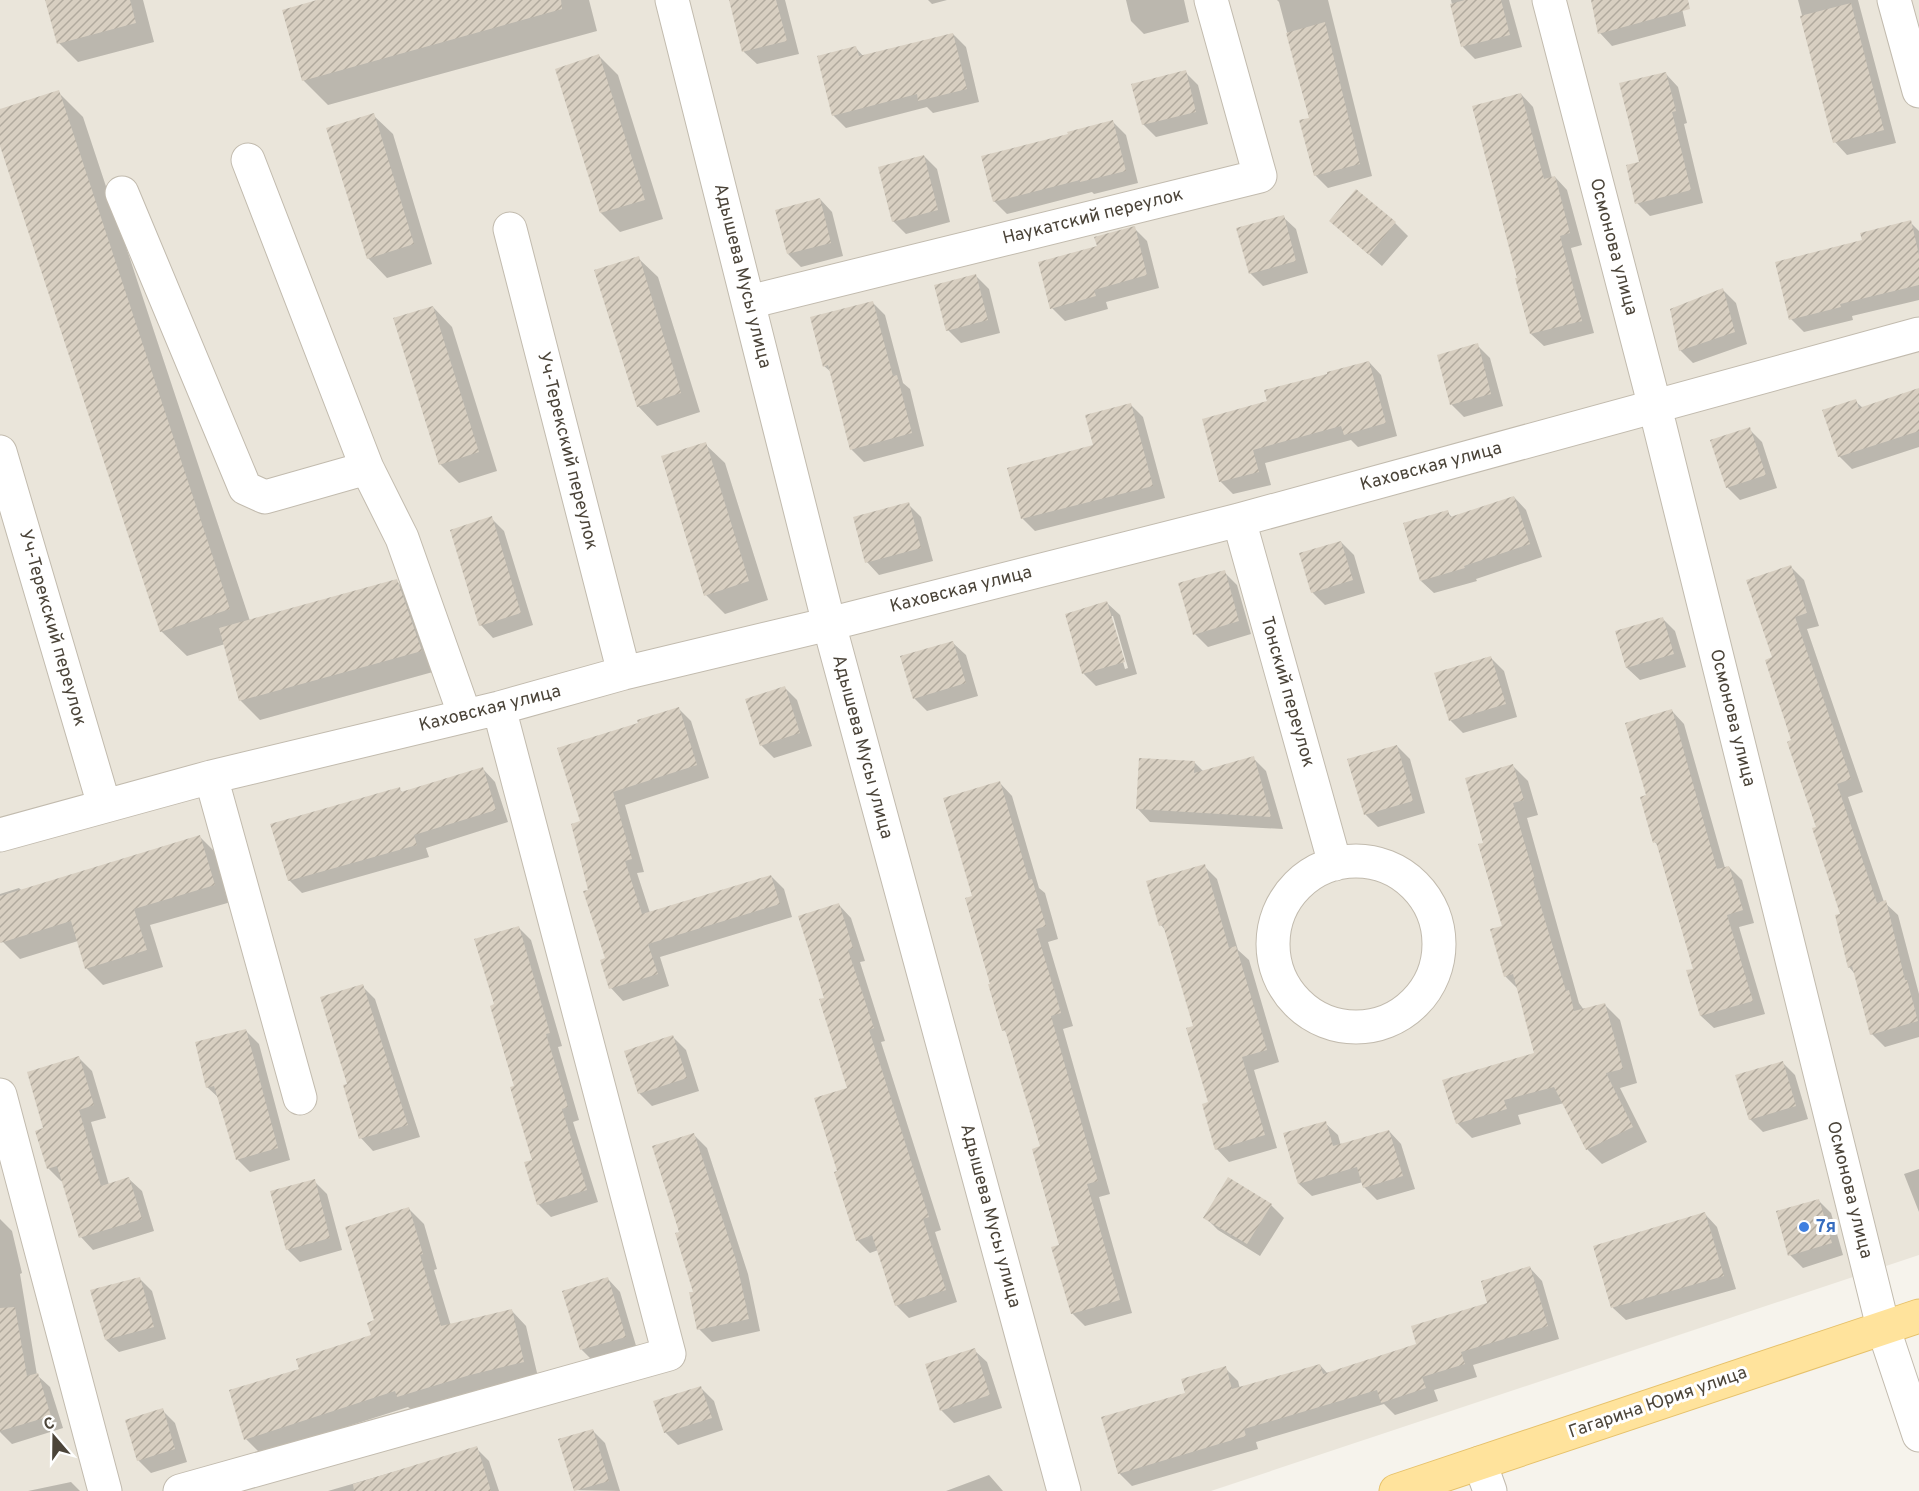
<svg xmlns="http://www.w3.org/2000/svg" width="1919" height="1491" viewBox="0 0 1919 1491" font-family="Overpass,sans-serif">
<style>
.residential{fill:#eae5da}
.shadow{fill:#0003;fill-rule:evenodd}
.building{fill:url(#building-hatch)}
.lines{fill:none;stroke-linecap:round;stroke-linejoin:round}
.minor-casing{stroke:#c2bbae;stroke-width:35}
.major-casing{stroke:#e6c16a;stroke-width:35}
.minor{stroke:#fff;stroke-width:33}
.major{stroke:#ffe39c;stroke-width:33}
.shop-dot{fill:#3f7fe0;stroke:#fff;stroke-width:2}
.labels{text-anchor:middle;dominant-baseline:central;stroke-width:6;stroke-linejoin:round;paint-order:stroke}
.street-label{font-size:18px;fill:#4b4439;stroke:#fff}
.shop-label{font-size:18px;font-weight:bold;fill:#366cbe;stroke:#fff;text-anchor:start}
</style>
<defs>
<pattern id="building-hatch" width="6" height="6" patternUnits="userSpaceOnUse" patternTransform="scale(1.5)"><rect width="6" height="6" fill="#d8cfc1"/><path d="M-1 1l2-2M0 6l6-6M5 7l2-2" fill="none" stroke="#b1aa9e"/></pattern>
</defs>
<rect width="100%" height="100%" fill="#f6f3ec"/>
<path class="residential" d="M0,0H1919V1255L1211,1491H0Z"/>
<path class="shadow" d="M47,0H143L154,42L78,62L59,43Z
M323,0H589L597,31L328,105L303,80Z
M732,0H785L799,54L757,64L744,52Z
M928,0H947L932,4Z
M1126,0H1184L1189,22L1144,34L1131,21Z
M1277,0H1328L1372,176L1328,188L1315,175L1310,119L1279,2Z
M1451,0H1509L1522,47L1475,59L1463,47Z
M1593,0H1680L1686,26L1612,46L1600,33Z
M1798,0H1858L1896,143L1847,155L1835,142Z
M953,34L966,47L979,102L933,113L927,107L846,128L833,115L855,47L864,57Z
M599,56L618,75L663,219L620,232L601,213Z
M1185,72L1198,85L1208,124L1156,137L1143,124Z
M1666,74L1678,87L1687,123L1684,124L1703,203L1650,216L1637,203L1641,163Z
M58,92L83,117L250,621L396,581L416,600L440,670L260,720L240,700L225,644L187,656L161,631L0,142V111Z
M1521,94L1533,107L1552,178L1555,177L1567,190L1582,245L1571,248L1594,333L1544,346L1531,334L1519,279Z
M373,115L393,134L432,264L387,278L368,258Z
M1113,122L1126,135L1138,183L1094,194L1092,192L1007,214L994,201L1070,136Z
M924,156L937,169L950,222L906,234L893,221Z
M820,199L832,212L843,256L801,267L788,254Z
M1283,217L1296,229L1308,273L1263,286L1250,273Z
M1331,221L1395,223L1408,236L1382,266Z
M1910,222L1919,231V300L1852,316L1853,320L1804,332L1791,319L1864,241Z
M1134,228L1147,241L1159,288L1106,302L1108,309L1065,321L1052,308Z
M638,258L658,277L700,412L657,426L638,406Z
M976,276L989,289L1000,333L961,343L948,330Z
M1723,290L1736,303L1747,344L1693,363L1680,350Z
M872,302L885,315L903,383L910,389L924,446L864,462L851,449L831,372L824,366Z
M433,307L452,327L497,471L459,483L440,464Z
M1477,345L1490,358L1503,406L1464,417L1451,404Z
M1369,362L1381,375L1397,436L1358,447L1351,440L1265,463L1271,485L1233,494L1220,481L1269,402L1329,375Z
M1919,389V447L1852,469L1839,456L1855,401L1863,408Z
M1130,404L1143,417L1165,498L1035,531L1022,518L1094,446Z
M1749,429L1762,442L1777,488L1740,500L1727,487Z
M705,444L725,463L768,600L725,614L706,595Z
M1514,497L1526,510L1542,557L1476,579L1477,581L1434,593L1421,581L1447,512L1453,518Z
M908,504L921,517L933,561L879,575L867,562Z
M491,518L504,531L533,625L493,638L481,625Z
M1341,542L1354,555L1365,593L1325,605L1312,592Z
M1791,567L1804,580L1819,626L1807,629L1863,792L1848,797L1884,902L1898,915L1919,994V1037L1885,1047L1872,1034L1855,974L1849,967L1841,915L1793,741L1774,658Z
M1224,572L1237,585L1251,634L1208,647L1195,634Z
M1107,603L1120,615L1137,674L1096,686L1083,673ZM1110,616H1113L1128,668L1125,669Z
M1663,619L1675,631L1686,667L1640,680L1627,668Z
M953,643L966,655L978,696L927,711L914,698Z
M1491,658L1504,671L1517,717L1463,733L1450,720Z
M785,688L797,700L812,746L774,758L761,745Z
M678,708L691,721L709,778L625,805L644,872L637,873L650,913L771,876L784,889L792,917L660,957L669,986L623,1001L611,988L607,959L590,891L582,823L640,724Z
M1672,711L1684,724L1725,868L1729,867L1742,880L1754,923L1739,927L1765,1014L1714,1028L1701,1016L1694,970L1658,846L1655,842Z
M1397,746L1410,759L1425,813L1378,827L1365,814Z
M1253,758L1266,771L1283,829L1150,822L1138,809L1194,762L1204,772Z
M1513,766L1528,781L1538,815L1527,818L1579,1003L1584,1010L1605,1005L1620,1020L1637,1083L1620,1088L1647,1142L1602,1164L1587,1149L1564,1103L1518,1115L1521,1124L1472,1138L1457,1123L1536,1054L1519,990L1505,976L1503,927L1485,844Z
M483,769L495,782L508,822L426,848L429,857L302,893L289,880L399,789L403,793Z
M1000,783L1012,796L1039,888L1045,893L1058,939L1048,942L1073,1026L1063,1029L1110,1194L1099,1197L1132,1313L1085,1326L1072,1313L1061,1246L1042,1147L1008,1034L1004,1030L974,897Z
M199,836L216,853L231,902L150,925L163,967L103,985L86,968L78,941L20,959L3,942L0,932V894L19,888L22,891Z
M1204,866L1217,879L1238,950L1249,960L1279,1062L1254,1070L1277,1148L1229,1162L1217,1149L1195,1027L1166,931L1161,925Z
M839,905L851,918L865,961L860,962L885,1041L881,1042L941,1230L935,1232L957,1302L909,1318L896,1305L878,1250L870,1253L857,1240L839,1172L849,1089L826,999Z
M518,927L531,940L562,1046L558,1047L579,1120L573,1122L598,1202L551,1217L538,1204L533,1161L496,1005Z
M362,986L375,999L420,1137L373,1151L361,1138L349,1085Z
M246,1031L259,1044L290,1160L250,1172L237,1159L220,1099L207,1087Z
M673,1037L686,1050L699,1091L652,1106L639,1093Z
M79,1058L92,1071L106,1118L91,1122L109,1185L129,1179L142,1191L154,1231L93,1250L81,1237L63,1180L61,1181L48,1168L45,1129Z
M1782,1062L1795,1075L1808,1119L1763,1132L1750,1119Z
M1325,1123L1338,1135L1341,1146L1389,1131L1401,1144L1415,1189L1377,1200L1364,1187L1363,1182L1312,1196L1299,1184Z
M694,1135L707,1148L748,1274L760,1331L712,1342L699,1329L695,1293L681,1233Z
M1919,1169V1212L1904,1174Z
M314,1181L327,1194L342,1250L300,1262L287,1249Z
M1818,1200L1831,1213L1843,1255L1803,1268L1790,1255Z
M1271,1205L1284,1218L1260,1256L1218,1230L1205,1217Z
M409,1209L424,1224L437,1269L434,1270L451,1326L512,1311L526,1326L538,1377L413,1411L408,1407L261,1454L246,1439L301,1370L373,1336Z
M1705,1214L1717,1227L1736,1289L1626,1320L1613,1308L1595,1247Z
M0,1219L12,1231L22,1273L20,1274L37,1375L50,1387L63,1428L12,1444L0,1432Z
M1530,1268L1542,1281L1559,1339L1473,1365L1477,1377L1434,1390L1438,1401L1395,1415L1384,1404L1256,1442L1258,1449L1132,1486L1119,1473L1187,1394L1225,1368L1238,1381L1240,1389L1320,1365L1328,1374L1418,1345L1489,1304Z
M139,1278L152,1291L166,1339L119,1352L106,1340Z
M608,1279L620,1292L637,1349L594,1362L581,1349Z
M974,1350L987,1362L1002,1408L954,1423L941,1410Z
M701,1388L714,1401L723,1430L678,1445L665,1432Z
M162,1410L175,1423L187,1462L151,1473L138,1460Z
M592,1430L605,1443L620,1491L575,1490Z
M476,1448L489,1461L499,1491H328Z
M989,1475L1003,1491H946Z
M71,1482L80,1491H28Z"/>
<path class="building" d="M45,0H130L136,23L57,44Z
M317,0H561L562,9L302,81L282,10Z
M729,0H776L787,41L742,52Z
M1465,0H1501L1510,35L1461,47L1450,4Z
M1591,0H1688L1690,9L1598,34Z
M1851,3L1884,130L1833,143L1800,16Z
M1325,22L1360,164L1314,176L1299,120L1309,118L1286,33Z
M953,33L967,89L918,101L917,94L832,116L817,56L856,46L859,56Z
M599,54L645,200L600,213L555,69Z
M1186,70L1196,112L1142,125L1131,84Z
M1666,72L1676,111L1672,112L1691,190L1635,204L1626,165L1639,162L1619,83Z
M59,90L230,609L160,632L0,146V109Z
M1521,93L1544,179L1555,176L1570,233L1560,236L1582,321L1530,334L1515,278H1517L1472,106Z
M374,113L414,244L367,259L326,128Z
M1113,120L1126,171L1080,182V180L993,202L981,156L1068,134L1067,132Z
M924,155L938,210L892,222L878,167Z
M1356,189L1396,222L1369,255L1329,221Z
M820,198L831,243L787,254L775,210Z
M1284,215L1296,261L1249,274L1236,228Z
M1911,220L1919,255V285L1840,304L1841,307L1789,320L1775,262L1862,240L1860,233Z
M1135,226L1147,275L1094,290L1096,296L1050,309L1038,262L1097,246L1094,237Z
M639,256L681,393L637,407L594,270Z
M976,274L988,320L946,331L934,285Z
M1723,288L1735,332L1679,351L1670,309Z
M873,301L893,376L897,375L912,433L850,450L828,365L823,367L810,317Z
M433,306L479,452L439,465L393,318Z
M1478,343L1491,394L1450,405L1437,355Z
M1369,361L1386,423L1344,435L1341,426L1253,450L1259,472L1219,482L1202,419L1267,401L1264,390L1327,374V372Z
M1919,388V431L1838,457L1822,410L1856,399L1859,408Z
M1131,403L1153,486L1021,519L1007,468L1093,445L1085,415Z
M1750,427L1766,475L1726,488L1710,440Z
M706,442L749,581L704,596L661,456Z
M1514,496L1530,544L1464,566L1465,568L1420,581L1403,523L1448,510L1450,517Z
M909,502L921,548L865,563L853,517Z
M492,516L521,613L479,626L450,530Z
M1341,541L1353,580L1311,593L1299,553Z
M1791,565L1807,613L1795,617L1851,779L1837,784L1877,903L1886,900L1905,980H1907L1918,1021L1870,1035L1852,966L1848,968L1835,915L1840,914L1812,828L1816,827L1787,742L1791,740L1765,660L1772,657L1746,580Z
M1225,570L1239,621L1193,635L1178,583Z
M397,579L422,651L239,701L219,628Z
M1107,601L1125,662L1082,674L1065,614Z
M1663,617L1674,654L1626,668L1615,631Z
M953,641L966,683L913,699L900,656Z
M1491,656L1506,704L1449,721L1434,673Z
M785,686L800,733L760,746L745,699Z
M679,707L697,765L613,792L632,859L625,861L642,914L771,875L780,904L648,944L658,974L609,989L600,960L605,958L583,891L588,890L571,824L580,821L557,748L638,723L637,720Z
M1672,709L1717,869L1729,866L1743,910L1727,915L1753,1001L1700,1016L1686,970L1693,969L1656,842L1653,843L1640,797L1646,795L1625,723Z
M1397,745L1413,801L1364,815L1347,759Z
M1254,756L1271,817L1136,809L1139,758L1195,761L1194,773Z
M1513,764L1524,800L1513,803L1535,879L1533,880L1566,991L1569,990L1574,1011L1605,1003L1623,1069L1606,1073L1633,1127L1586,1150L1554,1087L1504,1100L1507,1109L1456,1124L1442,1080L1534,1053L1513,974L1504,977L1490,929L1502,926L1478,844L1483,843L1465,778Z
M483,767L496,810L414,835L417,845L288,881L270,824L400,787L401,792Z
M1000,781L1029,880L1032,879L1046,926L1036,929L1061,1013L1051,1016L1098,1181L1087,1184L1120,1300L1071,1314L1051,1247L1059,1245L1032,1149L1040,1146L1005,1030L1002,1031L988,984H990L965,898L972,896L943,798Z
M200,835L215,885L134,909L147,950L85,969L71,921L0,943V896Z
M1205,864L1229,948L1236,946L1267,1050L1242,1057L1265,1135L1215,1150L1202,1104L1208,1102L1186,1028L1193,1026L1163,925L1159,926L1146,881Z
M839,903L853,948L848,950L874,1028L869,1030L929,1217L923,1219L946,1290L895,1306L872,1235L856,1241L834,1172L837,1171L814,1098L847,1088L819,999L824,998L798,916Z
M519,926L550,1033L546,1034L568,1107L562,1109L587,1190L537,1205L524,1162L532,1160L510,1087L514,1086L490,1006L494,1004L474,939Z
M363,984L408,1125L359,1139L343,1085L347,1084L320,997Z
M246,1029L278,1148L236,1160L214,1086L206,1088L195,1042Z
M673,1035L687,1078L638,1094L624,1051Z
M79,1056L94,1105L79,1110L101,1186L129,1177L142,1219L79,1238L57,1166L47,1169L35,1131L43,1128L27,1072Z
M1783,1061L1796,1106L1749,1120L1735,1075Z
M1326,1121L1333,1146L1389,1130L1403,1176L1363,1188L1357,1167L1298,1184L1283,1133Z
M694,1133L736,1260L749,1319L697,1330L689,1292H693L675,1233L679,1232L652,1146Z
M1228,1177L1272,1204L1247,1244L1203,1218Z
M315,1179L330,1238L286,1250L270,1191Z
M1819,1199L1832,1243L1788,1256L1776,1211Z
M409,1207L423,1254L420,1255L441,1326L512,1309L524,1362L470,1375L397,1397L395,1391L244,1440L229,1390L299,1369L296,1359L371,1335L367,1323L374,1320L345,1227Z
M1705,1212L1724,1276L1611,1308L1593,1246Z
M1530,1266L1548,1326L1461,1352L1465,1364L1422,1377L1426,1388L1381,1403L1377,1390L1244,1429L1246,1436L1118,1474L1101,1417L1185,1393L1181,1379L1226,1366L1232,1389L1320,1364L1323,1374L1416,1344L1411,1326L1487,1303L1481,1281Z
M140,1277L154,1327L105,1340L90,1290Z
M608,1277L626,1337L580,1350L562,1291Z
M15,1307L27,1376L38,1373L51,1416L0,1431V1308Z
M975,1348L990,1395L940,1411L925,1364Z
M701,1386L712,1418L664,1433L653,1401Z
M163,1408L175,1449L137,1461L125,1420Z
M593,1429L609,1481L574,1491L558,1439Z
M477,1446L491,1491H354L353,1484Z"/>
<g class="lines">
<defs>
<path id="minor" d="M672,0L829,624L1064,1491
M1549,0L1655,407L1883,1327L1919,1435
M1894,0L1919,91
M248,160L367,468
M122,193L245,488L265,497L367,468L402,538L465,716
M510,229L624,673
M749,302L1260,176L1211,0
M0,452L104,805
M1239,520L1335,864
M211,777L300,1098
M0,835L211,777L499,708L624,673L829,624L1239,520L1919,334
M1273 944a83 83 0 1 1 166 0a83 83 0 1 1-166 0Z
M0,1095L105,1491
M1480,1463L1490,1491
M180,1491L669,1354L499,708"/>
<path id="major" d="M1396,1491L1919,1316"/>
</defs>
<use href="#minor" class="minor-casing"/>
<use href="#major" class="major-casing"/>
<use href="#minor" class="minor"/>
<use href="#major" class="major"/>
</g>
<circle class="shop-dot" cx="1804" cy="1227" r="6"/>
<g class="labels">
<g class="street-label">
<text transform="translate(1093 217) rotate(-14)">Наукатский переулок</text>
<text transform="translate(1613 247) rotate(75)">Осмонова улица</text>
<text transform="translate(742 276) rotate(76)">Адышева Мусы улица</text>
<text transform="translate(567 451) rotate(76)">Уч-Терекский переулок</text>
<text transform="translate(1431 467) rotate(-15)">Каховская улица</text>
<text transform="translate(961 590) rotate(-14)">Каховская улица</text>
<text transform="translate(52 628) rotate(74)">Уч-Терекский переулок</text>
<text transform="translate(1287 692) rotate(74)">Тонский переулок</text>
<text transform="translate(490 709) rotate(-14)">Каховская улица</text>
<text transform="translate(1732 718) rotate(76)">Осмонова улица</text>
<text transform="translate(862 747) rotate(75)">Адышева Мусы улица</text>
<text transform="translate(1849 1190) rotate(76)">Осмонова улица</text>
<text transform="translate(990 1216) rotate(75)">Адышева Мусы улица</text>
<text transform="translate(1658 1403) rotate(-19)">Гагарина Юрия улица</text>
</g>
<g class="shop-label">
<text x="1816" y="1227">7я</text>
</g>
</g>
<g transform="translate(54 1437) rotate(340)" stroke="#ffffff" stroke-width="4.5" paint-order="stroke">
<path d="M0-4.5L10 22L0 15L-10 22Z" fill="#4b4439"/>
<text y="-9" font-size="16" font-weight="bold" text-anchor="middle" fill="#4b4439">С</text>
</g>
</svg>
